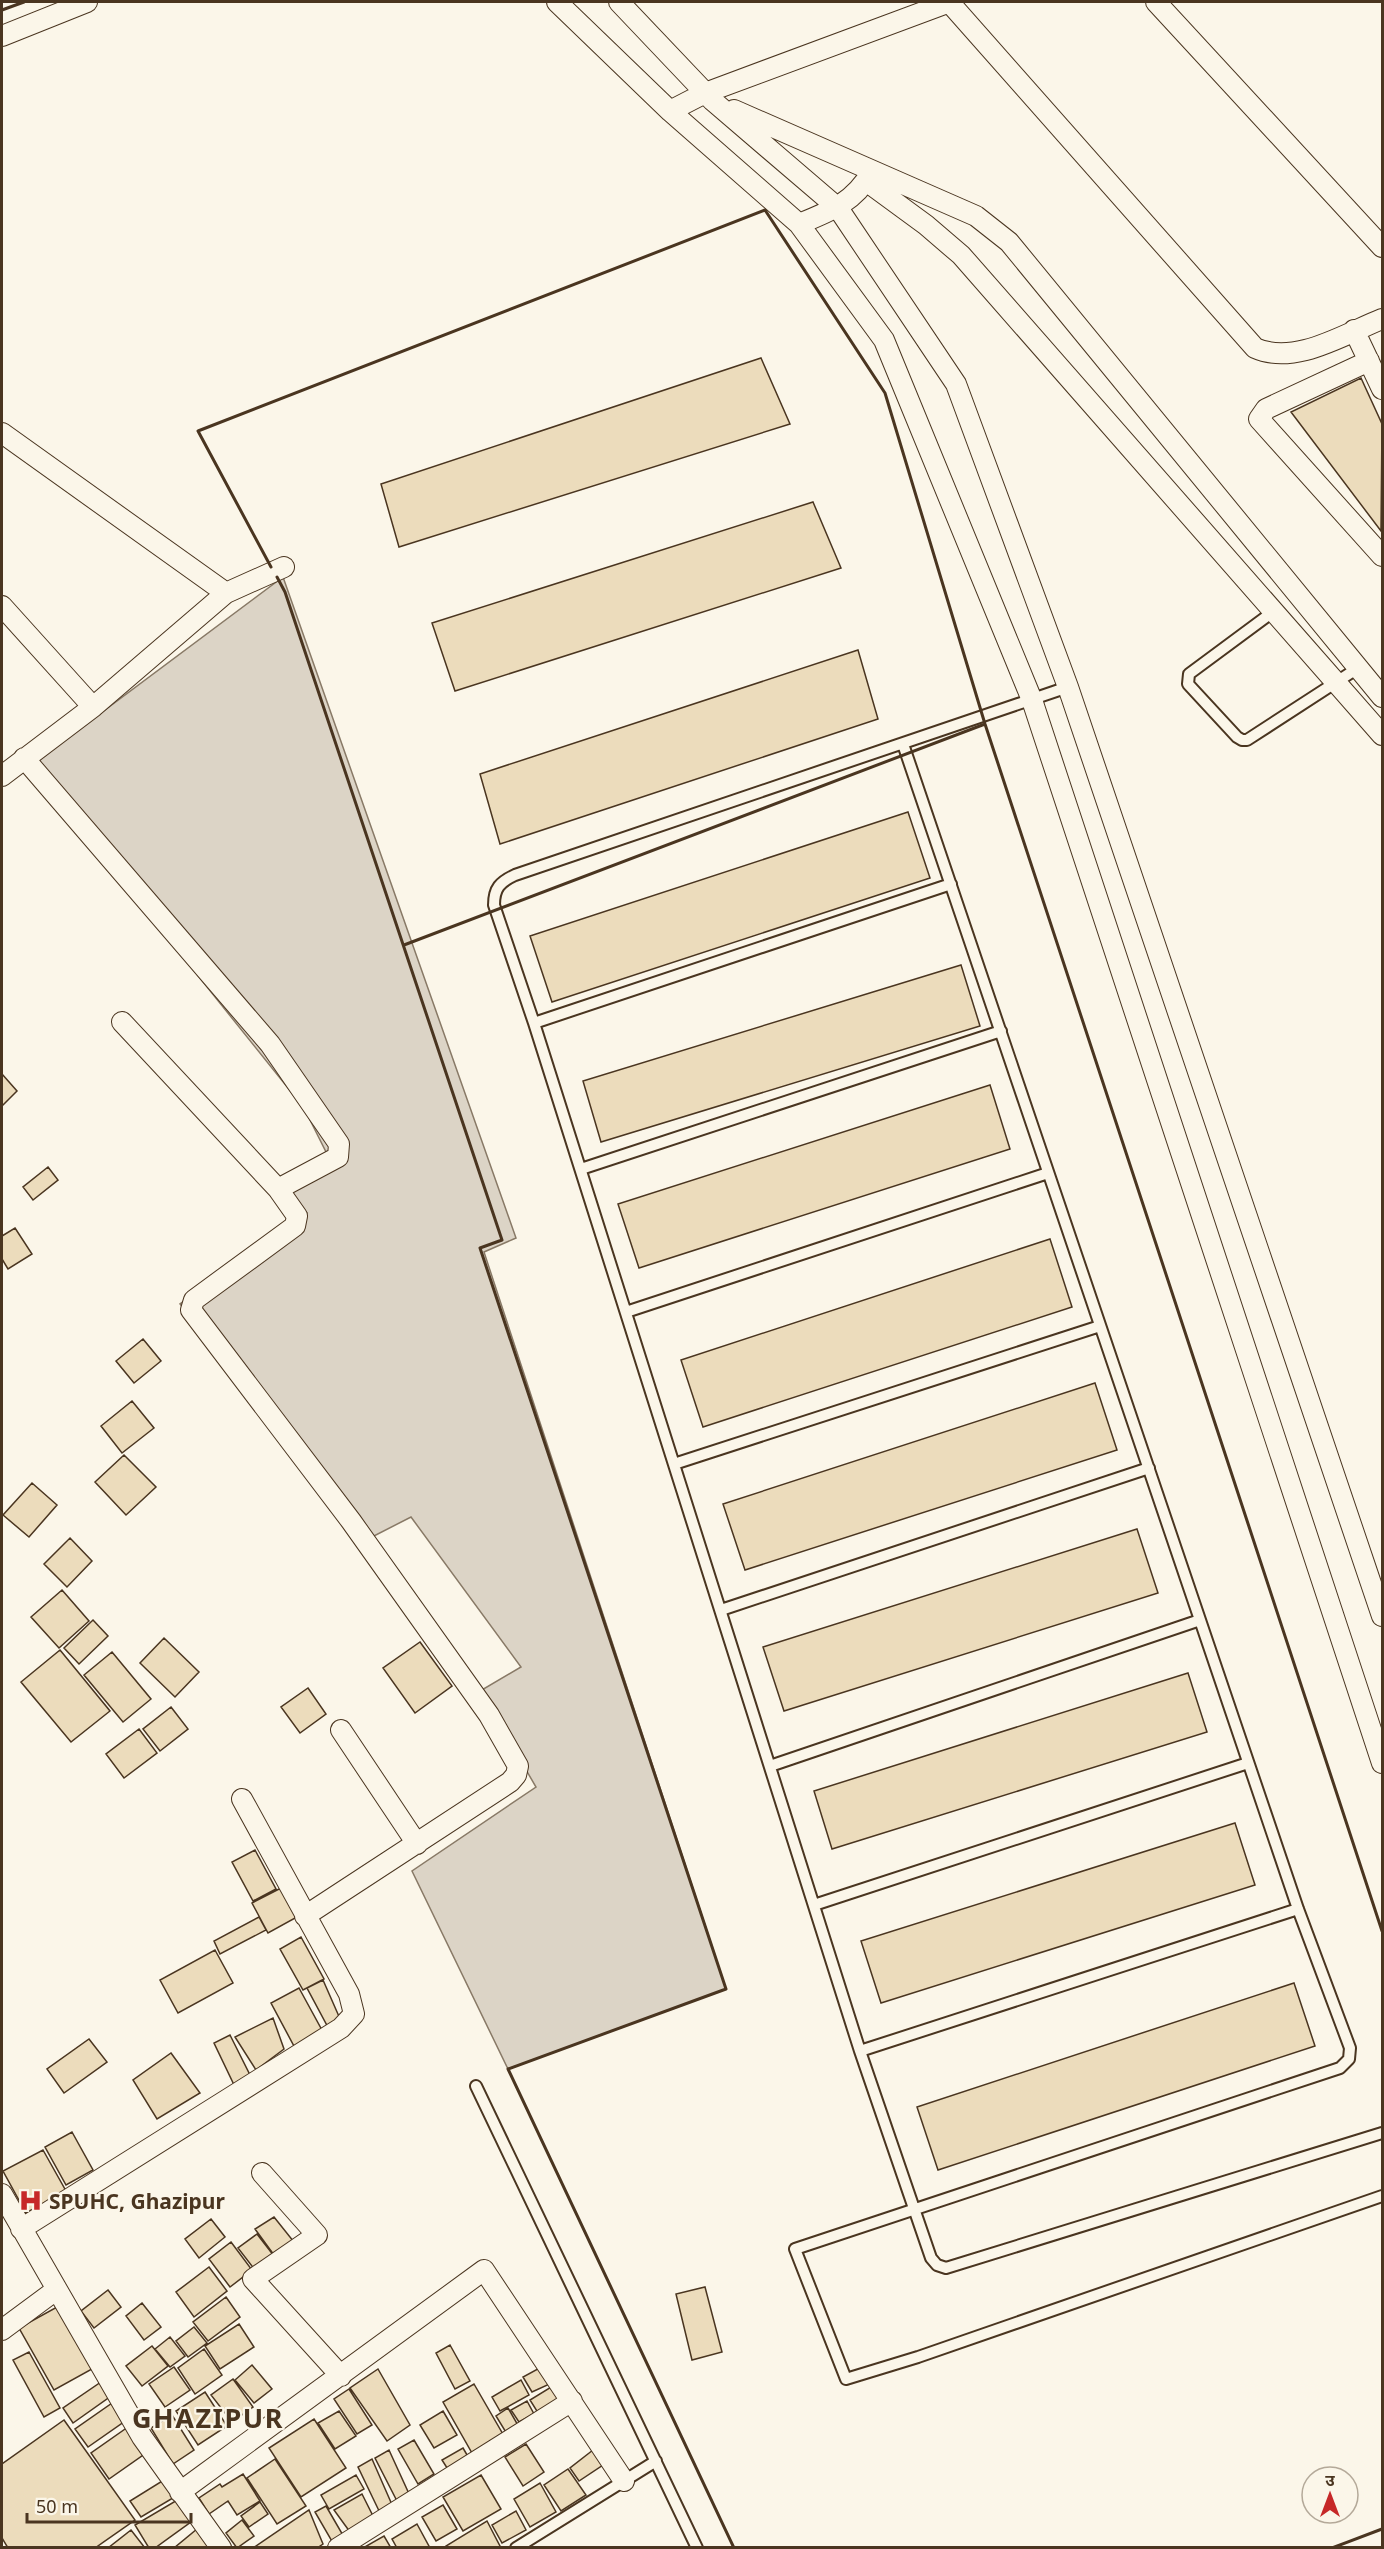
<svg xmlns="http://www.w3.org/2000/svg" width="1384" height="2549" viewBox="0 0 1384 2549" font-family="'Noto Sans','Noto Sans Devanagari',sans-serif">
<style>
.water{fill:#dcd4c6;stroke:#887966;stroke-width:1.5}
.building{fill:#ecdcbc;stroke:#4a3520;stroke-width:1.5}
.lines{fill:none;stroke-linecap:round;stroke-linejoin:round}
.lane-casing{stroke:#4a3520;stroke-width:14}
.street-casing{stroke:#4a3520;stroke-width:22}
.lane{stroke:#fbf6e9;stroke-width:10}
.street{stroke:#fbf6e9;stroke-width:20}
.wall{stroke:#4a3520;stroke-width:3}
.labels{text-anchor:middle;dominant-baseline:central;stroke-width:4.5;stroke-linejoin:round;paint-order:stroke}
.poi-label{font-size:21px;font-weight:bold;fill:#4a3520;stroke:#fbf6e9;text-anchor:start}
.district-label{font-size:27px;font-weight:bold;letter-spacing:1.5px;fill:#4a3520;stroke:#fbf6e9}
</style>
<rect width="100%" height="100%" fill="#fbf6e9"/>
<path class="water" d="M283,577L516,1238L484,1252L726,1989L508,2069L412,1871L536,1787L480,1691L521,1667L411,1517L370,1538L180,1304L307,1213L276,1182L327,1154L304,1108L30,766Z"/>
<path class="building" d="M761,358L790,424L399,547L381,484Z
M1361,378L1382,424L1381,531L1291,412Z
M813,502L841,568L455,691L432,623Z
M858,650L878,719L500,844L480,774Z
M908,812L930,878L552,1002L530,936Z
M961,965L980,1026L601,1142L583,1081Z
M2,1074L17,1091L2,1106Z
M990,1085L1010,1149L639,1268L618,1204Z
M48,1167L58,1180L33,1200L23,1187Z
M15,1228L32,1254L8,1269L2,1259V1236Z
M1050,1239L1072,1307L703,1427L681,1360Z
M143,1339L161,1361L134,1383L116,1361Z
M1095,1383L1117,1450L745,1570L723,1504Z
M132,1401L154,1428L122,1453L101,1426Z
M124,1455L156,1487L126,1515L95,1482Z
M32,1483L57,1505L29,1537L3,1515Z
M1137,1529L1158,1593L784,1711L763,1647Z
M70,1538L92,1561L67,1587L44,1564Z
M62,1590L89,1621L59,1648L31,1617Z
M93,1620L108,1636L79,1664L64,1648Z
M164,1638L199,1672L175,1697L140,1663Z
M420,1642L452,1686L415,1713L383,1668Z
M60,1650L110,1711L71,1742L21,1682Z
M112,1652L151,1699L123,1722L84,1675Z
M1188,1673L1207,1732L832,1849L814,1791Z
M308,1688L326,1714L300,1733L281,1707Z
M171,1707L188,1729L160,1751L143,1729Z
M139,1729L157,1753L124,1778L106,1754Z
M1235,1823L1255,1885L881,2003L861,1941Z
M255,1850L276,1889L253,1901L232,1862Z
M281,1888L297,1917L268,1933L252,1903Z
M259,1917L266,1930L220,1954L214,1941Z
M301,1937L324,1979L303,1990L280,1949Z
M215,1950L233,1983L178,2013L160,1980Z
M323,1980L341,2021L330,2031L307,1988Z
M1294,1983L1315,2046L938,2170L917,2107Z
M299,1988L323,2032L295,2048L271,2003Z
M273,2018L284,2049L256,2070L235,2037Z
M230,2035L253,2081L236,2089L214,2043Z
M89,2039L107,2062L64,2093L47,2069Z
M171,2053L200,2093L157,2119L133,2080Z
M72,2132L93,2170L66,2185L45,2147Z
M43,2150L66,2191L26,2213L3,2171Z
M274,2217L294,2242L274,2255L255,2229Z
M211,2219L225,2237L199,2258L185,2239Z
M257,2234L274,2256L255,2270L238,2248Z
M231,2242L252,2270L230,2287L209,2259Z
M209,2267L227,2291L194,2317L176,2292Z
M705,2287L722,2352L692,2360L676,2294Z
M108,2290L121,2307L94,2328L81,2311Z
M226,2297L240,2317L208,2341L193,2322Z
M142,2303L161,2327L144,2340L126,2316Z
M57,2307L92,2369L54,2390L19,2328Z
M239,2324L254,2347L220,2369L205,2346Z
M194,2327L207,2343L188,2357L176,2341Z
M170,2337L185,2356L170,2367L155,2349Z
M450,2345L470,2381L455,2389L436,2353Z
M152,2346L168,2366L142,2386L126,2366Z
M204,2349L222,2375L195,2394L178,2368Z
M29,2352L60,2408L44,2417L13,2360Z
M252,2365L272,2389L254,2403L235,2380Z
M545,2365L554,2382L532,2392L523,2377Z
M174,2367L190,2390L165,2407L149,2384Z
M378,2369L410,2425L387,2441L350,2388Z
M233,2379L253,2407L232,2422L211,2395Z
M521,2380L529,2395L500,2411L492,2397Z
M101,2382L111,2396L73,2423L63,2408Z
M474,2384L504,2436L472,2453L443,2402Z
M556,2384L565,2400L540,2416L530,2400Z
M349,2389L372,2425L357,2434L334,2399Z
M205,2392L227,2426L198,2445L176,2411Z
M115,2401L128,2419L88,2447L75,2429Z
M527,2401L534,2414L519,2422L511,2410Z
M508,2408L519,2427L507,2434L496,2416Z
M339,2411L356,2436L335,2449L318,2423Z
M443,2411L457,2435L434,2448L420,2425Z
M172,2415L194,2450L173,2464L151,2428Z
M314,2419L346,2468L301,2497L269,2448Z
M64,2420L135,2520L95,2548H8L2,2538V2464Z
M128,2427L146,2453L109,2479L91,2453Z
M414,2440L434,2474L418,2484L398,2449Z
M526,2444L544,2472L523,2486L505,2457Z
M463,2448L470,2460L449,2471L442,2460Z
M389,2450L410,2496L398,2503L375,2458Z
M593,2450L603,2465L579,2481L570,2468Z
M275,2459L306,2506L277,2524L247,2478Z
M372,2459L393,2507L381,2515L358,2467Z
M568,2469L586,2495L561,2511L544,2485Z
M243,2474L260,2501L237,2515L228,2501L209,2514L199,2498L220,2484L222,2487Z
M356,2475L364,2489L329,2509L321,2495Z
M481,2475L501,2509L463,2531L443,2497Z
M167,2478L178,2495L141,2517L130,2501Z
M540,2483L556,2512L530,2527L514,2499Z
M362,2494L375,2520L350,2532L334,2510Z
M179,2499L195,2519L155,2548H149L135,2525Z
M260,2502L268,2514L249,2527L241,2516Z
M443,2505L457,2529L436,2541L422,2517Z
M326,2506L344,2537L333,2543L315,2512Z
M309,2510L323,2544L317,2548H253Z
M516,2511L526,2530L502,2543L492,2525Z
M242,2520L254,2536L237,2548L226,2533Z
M487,2521L501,2548H447L446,2546Z
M417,2524L430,2548H397L392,2539Z
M197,2529L209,2544L205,2548H174Z
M131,2530L145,2548H108Z
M384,2536L391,2548H363Z"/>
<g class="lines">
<defs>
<path id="lane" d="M1274,611L1189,674L1188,684L1237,737L1242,740H1247L1358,668
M1068,687L515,875C500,882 494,888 494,905L534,1023L860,2051L931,2258L937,2265L946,2268L1382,2133
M903,744L1298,1909L1350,2048L1349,2059L1340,2068L795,2249L846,2379L918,2357L1382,2196
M534,1023L951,884
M581,1169L1001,1031
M626,1312L1048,1173
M674,1464L1100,1326
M721,1610L1149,1468
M770,1766L1200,1620
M814,1905L1248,1763
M860,2051L1298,1909
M476,2086L697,2548
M516,2548L656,2461"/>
<path id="street" d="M557,2L670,111L799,224L884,340L1032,700L1382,1763
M619,2L713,101L838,208L956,384L1068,687L1382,1616
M949,2L1255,348C1295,366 1344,334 1382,319
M1156,2L1382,247
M2,36L87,2
M734,110L976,216L1009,242L1382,697
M670,111L705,93L950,2
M866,181L926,225L961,255L1382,735
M799,224C829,212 855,202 871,172
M1354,330L1382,389
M1369,361L1266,409L1259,419L1382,556
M2,433L226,593
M2,606L93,707
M24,758L270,1044L339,1144L338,1157L278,1189
M2,776L93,707L226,593L284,567
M122,1022L278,1189L297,1216L295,1226L194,1300L191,1310L351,1521L489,1715L518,1766L516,1775L510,1782L305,1916
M341,1730L417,1844
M262,2173L317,2235L253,2279L341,2376
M2,2194L142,2437L221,2548
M21,2229L341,2028L354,2014L349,1994L242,1799
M2,2330L56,2290
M180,2492L484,2270L624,2481
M338,2548L572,2401"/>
</defs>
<use href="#lane" class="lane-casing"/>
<use href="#street" class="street-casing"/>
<use href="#lane" class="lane"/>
<use href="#street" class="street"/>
<path class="wall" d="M2,10L24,2
M271,567L198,431L765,210L885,393L985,724L1382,1931
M277,577L285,592L502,1240L480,1248L726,1989L508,2069L734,2548
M404,945L985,724
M1332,2548L1382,2529"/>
</g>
<defs>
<symbol id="hospital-bare" viewBox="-9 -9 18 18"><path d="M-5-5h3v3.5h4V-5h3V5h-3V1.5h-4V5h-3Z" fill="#c62828" stroke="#fbf6e9" stroke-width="2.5" paint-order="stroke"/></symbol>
</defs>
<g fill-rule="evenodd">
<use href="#hospital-bare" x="14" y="2184" width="33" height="33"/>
</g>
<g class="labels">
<g class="poi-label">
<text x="49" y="2201">SPUHC, Ghazipur</text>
</g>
<g class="district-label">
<text x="208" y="2417">GHAZIPUR</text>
</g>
</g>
<rect width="1384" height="2549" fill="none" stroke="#4a3520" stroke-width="6"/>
<g transform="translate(1330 2495)"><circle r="28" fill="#fbf6e9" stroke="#b4a999" stroke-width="1.5"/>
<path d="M0-4.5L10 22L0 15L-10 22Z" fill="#c62828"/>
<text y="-9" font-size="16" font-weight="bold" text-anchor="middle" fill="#4a3520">उ</text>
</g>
<path d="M27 2513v9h164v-9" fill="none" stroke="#4a3520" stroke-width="3"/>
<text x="36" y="2513" font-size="18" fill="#4a3520" stroke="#fbf6e9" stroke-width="4.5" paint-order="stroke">50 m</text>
</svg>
